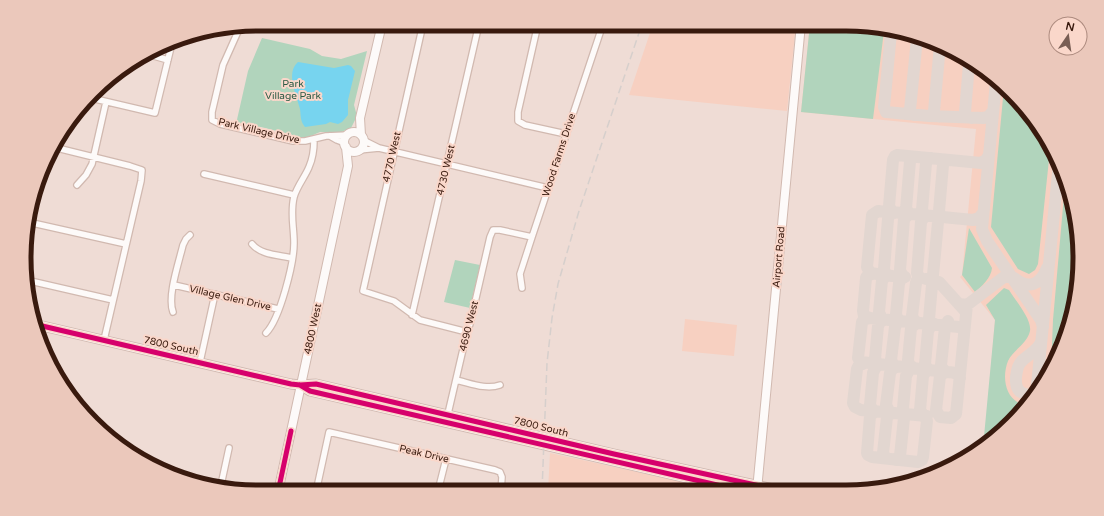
<svg xmlns="http://www.w3.org/2000/svg" width="1104" height="516" viewBox="0 0 1104 516" font-family="'Varela Round',sans-serif">
<style>
.built{fill:#f7d0c1}
.green{fill:#b1d4bc}
.water{fill:#77d4ef}
.lines{fill:none;stroke-linecap:round;stroke-linejoin:round}
.taxiway{stroke:#e2d6d0;stroke-width:12}
.street-casing{stroke:#d1b9b0;stroke-width:8}
.secondary-casing{stroke:#d1b9b0;stroke-width:10}
.primary-casing{stroke:#d1b9b0;stroke-width:11}
.street{stroke:#fdfaf9;stroke-width:5.5}
.secondary{stroke:#fdfaf9;stroke-width:8}
.primary{stroke:#fdfaf9;stroke-width:9}
.rail{stroke:#d6cfcc;stroke-width:1.5;stroke-dasharray:8 4;stroke-linecap:butt}
.cycleway-casing{stroke:#fad7ca;stroke-width:8}
.cycleway{stroke:#d6006c;stroke-width:5}
.labels{text-anchor:middle;dominant-baseline:central;stroke-width:4;stroke-linejoin:round;paint-order:stroke}
.park-label{font-size:10px;fill:#2b5a44;stroke:#fad7ca}
.street-label{font-size:10px;fill:#391a0e;stroke:#fad7ca}
.rim{fill:none;stroke:#391a0e;stroke-width:5}
</style>
<rect width="100%" height="100%" fill="#efdcd5"/>
<path class="built" d="M653,24H796L787,111L629,95Z
M810,24H846L935,42L1011,92L1062,168L1080,258L1062,347L1032,400L989,443L984,446L995,320L960,277L962,275L976,129L801,112Z
M685,319L737,325L734,356L682,351Z
M550,453L720,490L548,491Z"/>
<path class="green" d="M810,24H846L884,31L873,119L801,112Z
M262,38L310,49L322,56L341,59L367,51L354,105L357,116L351,128L341,132H320L304,139L292,137L285,133L261,127H251L236,124L248,71Z
M1004,87L1011,92L1050,150L1038,264L1035,270L1029,274L1018,269L991,227Z
M1065,184L1080,258L1062,347L1051,368L1053,320Z
M969,228L992,268C991,278 982,286 975,292L962,275Z
M455,260L480,265L470,308L444,302Z
M1004,288L1009,290C1015,300 1032,319 1030,331C1027,344 1013,350 1008,361C1001,379 1006,403 1027,405L989,443L983,447L995,320L986,305Z"/>
<path class="water" d="M298,62L334,68L348,65L351,66L355,71L348,100V115L342,122L338,124L330,122L326,124L305,127C300,121 301,116 300,109C297,96 285,73 298,62Z"/>
<g class="lines">
<path class="taxiway" d="M891,33L884,107L886,112L929,116L983,118L988,117L993,111
M969,64L965,112L966,116L971,118
M996,82L982,229L987,241L1041,320L1043,327
M914,115L911,113L910,110L917,38
M939,117L935,114L934,111L940,45
M894,213L889,215L888,219L884,269L885,273L888,275L885,277L882,280L879,312L881,317L884,320L880,322L878,326L875,359L879,365L875,368L873,373L870,405L872,409L875,411L870,416L867,453L868,455L872,457L918,462L922,460L923,457L927,421L920,410L923,376L925,372L930,370L926,367L925,364L928,331L930,327L935,324L931,323L929,319L932,285L931,281L927,279L931,278L933,275L938,222L939,219L943,217L940,215L939,211L943,165L945,161L949,160
M983,213L979,218L973,220L892,212L889,206L893,160L895,156L897,155L981,163L986,160L989,155
M892,276L870,273L867,267L872,215L878,211L894,213
M1014,278C1029,290 1040,285 1047,268
M926,279L939,282L966,312
M959,304L967,305L1004,277H1009L1014,279
M870,318L864,316L863,311L866,278L867,276L872,274
M863,364L859,365L857,369L853,403L855,407L861,410L927,416
M914,368L909,365L908,360L911,328L914,325L918,323L914,320L912,316L916,283L917,280L921,278L918,276L917,273L921,222L924,217L928,216L924,214L922,210L926,163L928,160L931,158
M946,372L861,362L858,358L862,322L865,319L870,318L959,327L962,328L964,331
M946,372L942,368L941,365L945,327L948,321
M960,378C957,372 951,372 945,372L940,376L936,410L940,417L951,418L956,414L967,305
M1038,389L1037,385L1059,163
M1034,396C1021,394 1015,392 1016,377C1017,371 1017,366 1021,362C1027,355 1038,351 1041,342
M889,459L885,457L883,453L887,417L891,413L888,409L886,405L890,373L893,368L897,367L893,364L891,360L895,327L897,323L901,321L897,318L896,314L899,283L901,279L905,277L902,275L900,270L904,219L907,216L910,214L906,209L910,161L911,158L914,157
M895,460L900,456L904,418L907,414L904,412L903,408L906,376L909,370L914,368"/>
<defs>
<path id="street" d="M331,24L341,26L344,24
M423,24L363,291L394,301L420,320L467,332
M538,24L518,112V121L525,125L566,134
M240,27L223,65L212,112V120L220,124L293,141H305L326,136L348,135
M150,55L168,60
M91,98L155,113L172,43
M330,136L337,140L345,143
M363,140L379,148L548,188
M53,147L130,166L142,170L141,181L104,340
M359,150L379,148
M204,174L294,195
M77,185L86,175L92,164L106,102
M28,222L126,244
M252,244C261,255 279,255 292,258
M26,280L113,300
M174,285L278,309
M522,288L520,274L532,237L603,24
M173,312C167,296 179,262 183,245L186,239L190,235
M412,315L479,24
M266,333C280,319 294,263 294,243C294,227 290,213 294,197C297,186 305,177 309,167C313,158 314,149 314,140
M200,362L215,294
M456,380C470,383 486,390 500,385
M447,418L467,332L470,324L490,237L493,230H500L532,237
M221,485L229,448
M438,491L446,459
M316,492L329,432L495,470L500,472L502,477L501,491"/>
<path id="secondary" d="M344 142a10 10 0 1 1 20 0a10 10 0 1 1-20 0Z
M361,135L360,118L382,24
M757,490L801,24
M278,492L348,166L346,147"/>
<path id="primary" d="M38,325L291,384L300,385L316,384L614,454L778,490
M300,385L310,391L739,490"/>
</defs>
<use href="#street" class="street-casing"/>
<use href="#secondary" class="secondary-casing"/>
<use href="#primary" class="primary-casing"/>
<use href="#street" class="street"/>
<use href="#secondary" class="secondary"/>
<use href="#primary" class="primary"/>
<path class="rail" d="M542,491L547,363L552,318L558,284L579,211L642,24"/>
<defs>
<path id="cycleway" d="M38,325L291,384L300,385L316,384L614,454L778,490
M300,385L310,391L739,490
M278,492L291,431"/>
</defs>
<use href="#cycleway" class="cycleway-casing"/>
<use href="#cycleway" class="cycleway"/>
</g>
<g class="labels">
<g class="park-label">
<text x="293" y="84">Park<tspan x="293" dy="12">Village Park</tspan></text>
</g>
<g class="street-label">
<text transform="translate(259 131) rotate(13)">Park Village Drive</text>
<text transform="translate(559 155) rotate(-72)">Wood Farms Drive</text>
<text transform="translate(392 157) rotate(-77)">4770 West</text>
<text transform="translate(446 170) rotate(-77)">4730 West</text>
<text transform="translate(779 257) rotate(-85)">Airport Road</text>
<text transform="translate(230 298) rotate(13)">Village Glen Drive</text>
<text transform="translate(469 326) rotate(-76)">4690 West</text>
<text transform="translate(313 329) rotate(-78)">4800 West</text>
<text transform="translate(171 346) rotate(13)">7800 South</text>
<text transform="translate(541 427) rotate(14)">7800 South</text>
<text transform="translate(424 454) rotate(13)">Peak Drive</text>
</g>
</g>
<path d="M0 0H1104V516H0ZM258 31H846A227 227 0 0 1 1073 258V258A227 227 0 0 1 846 485H258A227 227 0 0 1 31 258V258A227 227 0 0 1 258 31Z" fill="#ebc8bb" fill-rule="evenodd"/>
<path class="rim" d="M258 31H846A227 227 0 0 1 1073 258V258A227 227 0 0 1 846 485H258A227 227 0 0 1 31 258V258A227 227 0 0 1 258 31Z"/>
<g transform="translate(1068 36) rotate(13)"><circle r="19" fill="#fad7ca" stroke="#ad8b7f"/>
<path d="M0-3L7 15L0 10L-7 15Z" fill="#795e54"/>
<text y="-6" font-size="11" font-weight="bold" text-anchor="middle" fill="#391a0e">N</text>
</g>
</svg>
